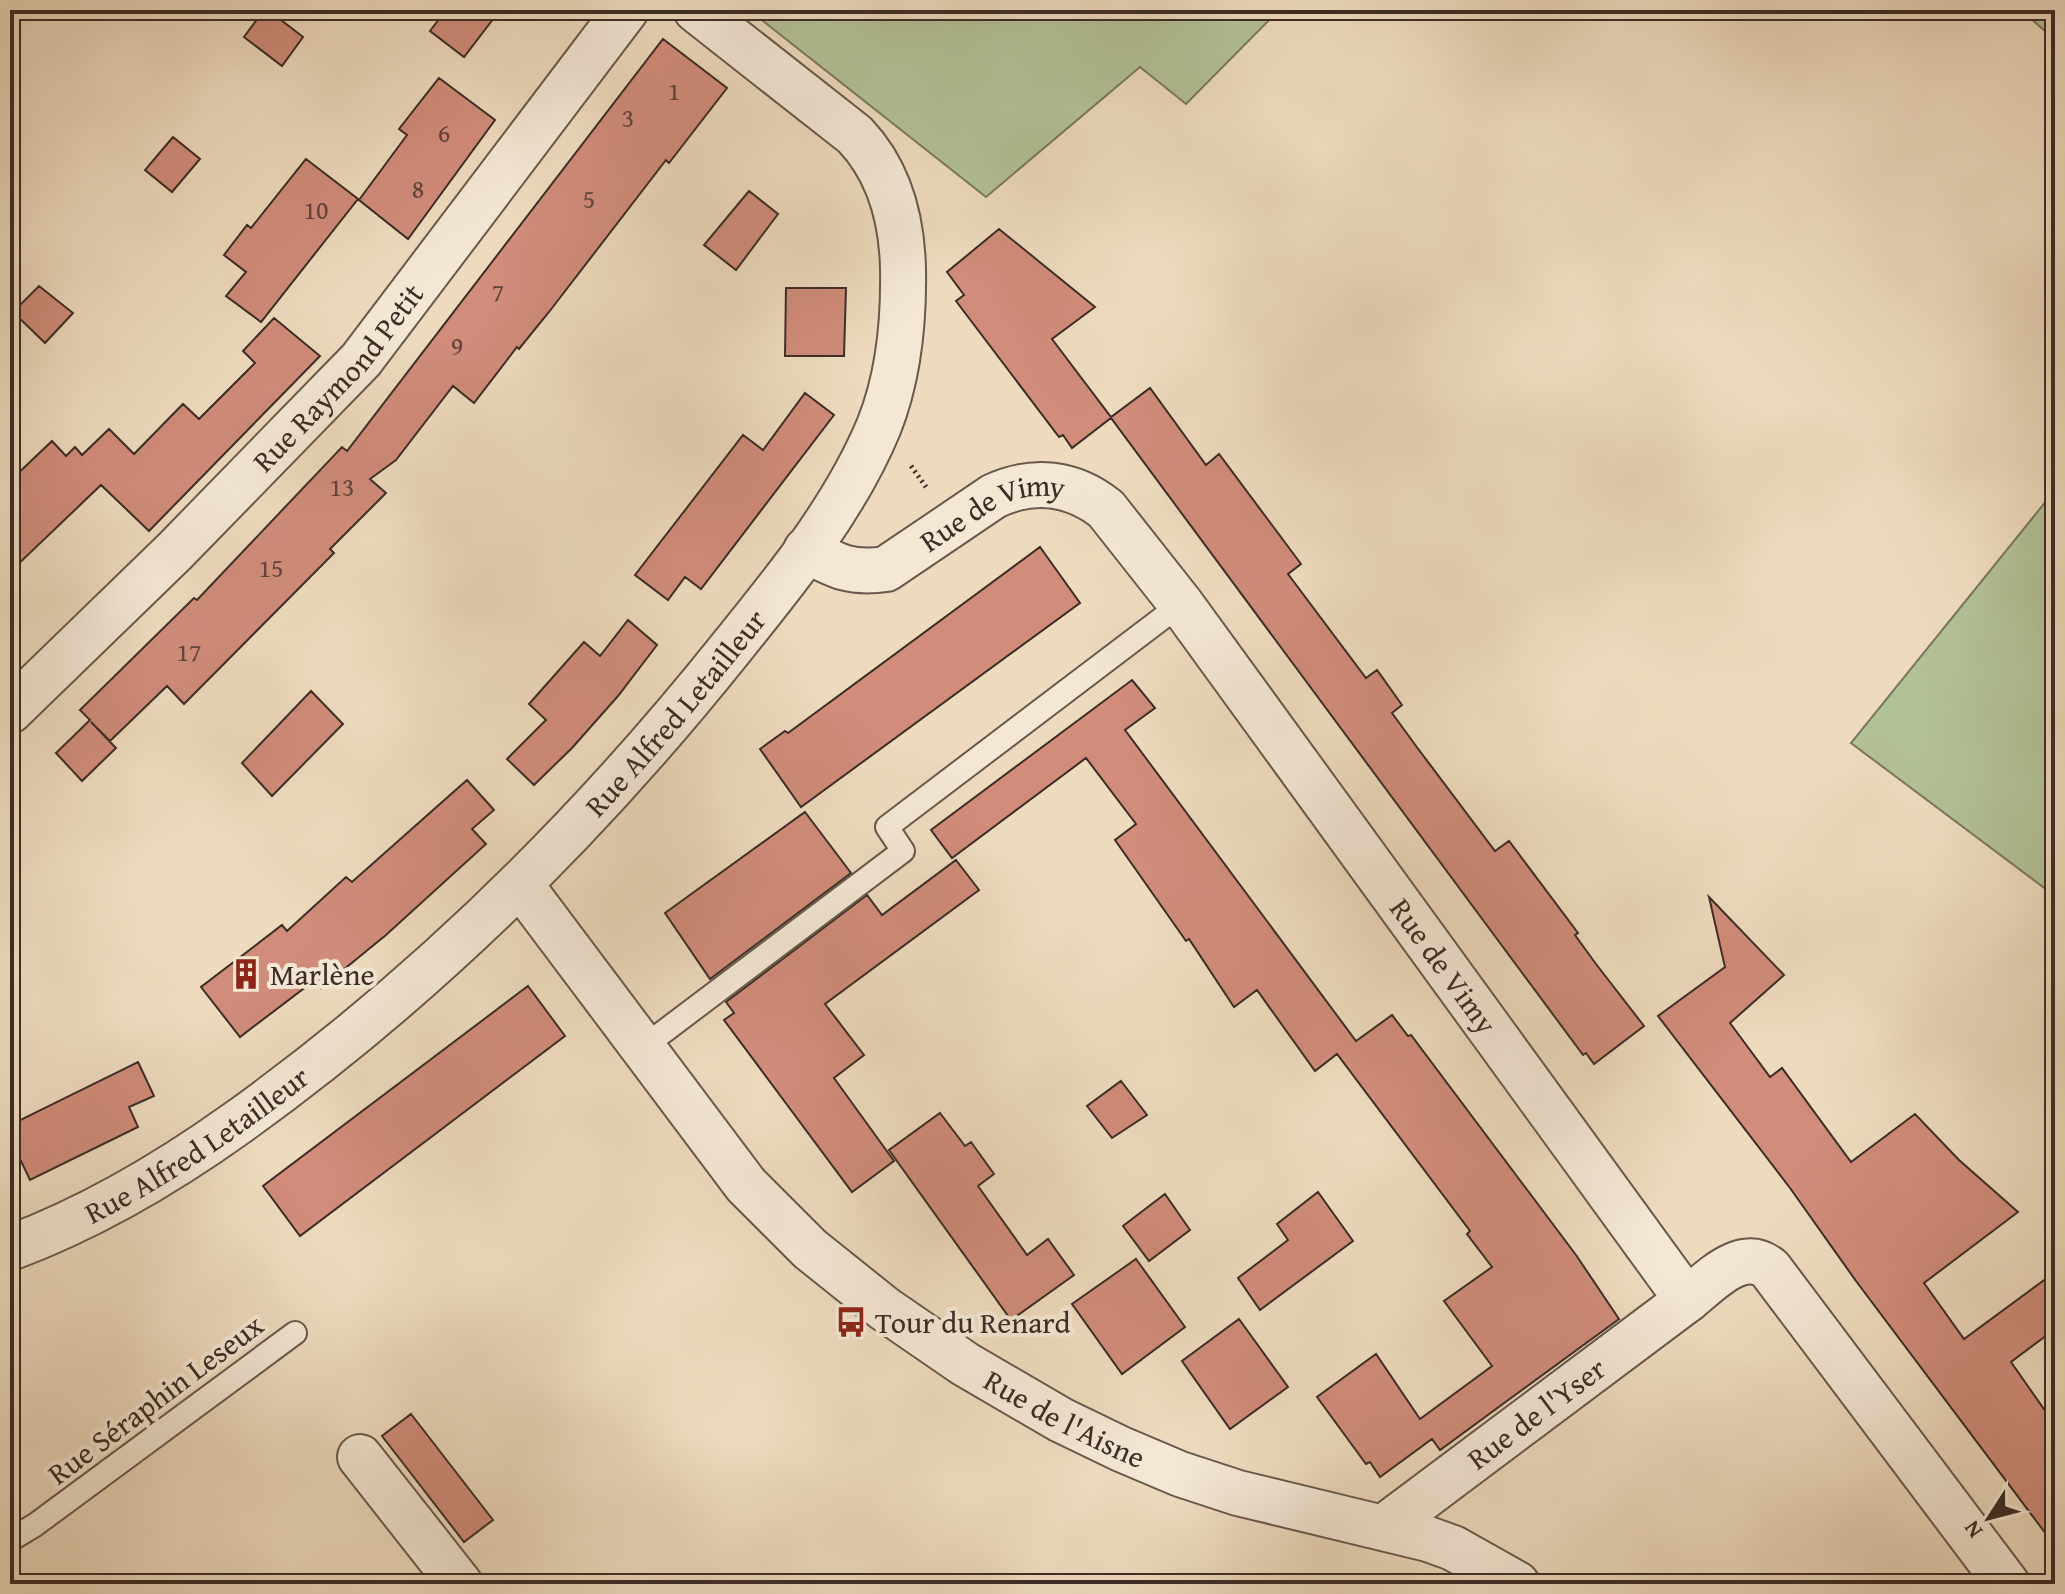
<svg xmlns="http://www.w3.org/2000/svg" width="2065" height="1594" viewBox="0 0 2065 1594" font-family="'Gentium Book Plus',serif">
<style>
.green{fill:#b3c197;stroke:#78775f;stroke-width:2}
.building{fill:#d18c7b;stroke:#3c2d27;stroke-width:2}
.lines{fill:none;stroke-linecap:round;stroke-linejoin:round}
.service-casing{stroke:#68584d;stroke-width:26}
.minor-casing{stroke:#68584d;stroke-width:48}
.path{stroke:#3c2d27;stroke-width:5;stroke-dasharray:2 4;stroke-linecap:butt}
.service{stroke:#f4e8d5;stroke-width:22}
.minor{stroke:#f4e8d5;stroke-width:44}
.labels{text-anchor:middle;dominant-baseline:central;stroke-width:8;stroke-linejoin:round;paint-order:stroke}
.number-label{font-size:26px;fill:#61453c}
.street-label{font-size:30px;fill:#3c2d27;stroke:#f4e8d5}
.poi-label{font-size:30px;fill:#3c2d27;stroke:#f4e8d5;text-anchor:start}
</style>
<rect width="100%" height="100%" fill="#eedbbf"/>
<filter id="stains"><feTurbulence type="fractalNoise" baseFrequency=".0025" numOctaves="4"/><feColorMatrix values="0 0 0 0 .2 0 0 0 0 .09 0 0 0 0 .02 0 0 0 .5 -.17"/></filter>
<radialGradient id="worn" r=".72"><stop offset=".6" stop-color="#630" stop-opacity="0"/><stop offset="1" stop-color="#630" stop-opacity=".3"/></radialGradient>
<path class="green" d="M749,10H1279L1186,104L1140,67L986,197Z
M2021,10H2055V40Z
M2055,490V896L1851,743Z"/>
<path class="building" d="M264,10H268L303,37L282,66L244,37Z
M446,10H500L464,57L430,31Z
M663,39L727,88L669,163L666,160L549,312L519,349L517,347L474,403L453,386L396,460L370,479L386,493L330,549L334,553L184,704L167,686L110,741L91,722L116,748L82,781L56,753L90,720L80,710L194,598L197,600L342,447L347,451Z
M439,78L495,120L408,239L359,200L407,135L399,129Z
M173,137L200,159L172,192L145,170Z
M306,159L358,199L261,322L226,296L246,272L224,255L247,225L251,228Z
M749,191L778,214L736,270L704,245Z
M999,229L1095,307L1052,339L1111,417L1150,388L1206,465L1219,454L1301,564L1288,574L1366,678L1377,670L1402,705L1392,713L1416,746L1495,851L1509,841L1578,933L1575,935L1596,964L1644,1026L1594,1064L1586,1053L1583,1055L1111,418L1072,448L1063,435L1059,437L956,301L964,295L947,272Z
M39,286L73,313L45,343L13,312Z
M786,288H846L844,356H785Z
M274,318L320,356L149,531L101,485L10,572V481L52,441L66,456L75,447L82,455L109,429L134,454L183,404L199,419L255,363L243,351Z
M805,393L834,415L701,589L685,577L668,600L635,575L743,435L763,450Z
M1040,547L1080,603L801,807L760,749L785,731L788,733Z
M628,620L657,645L618,696L572,748L534,785L507,759L546,720L529,704L584,642L600,656Z
M1132,680L1155,708L1125,730L1356,1041L1392,1015L1408,1036L1411,1035L1576,1255L1619,1319L1440,1450L1432,1439L1380,1477L1370,1462L1366,1464L1317,1397L1376,1354L1420,1419L1492,1366L1444,1301L1492,1267L1467,1234L1470,1231L1337,1054L1315,1071L1257,990L1234,1007L1189,939L1186,941L1115,840L1136,824L1086,758L952,858L931,830Z
M311,691L343,724L272,796L242,763Z
M467,780L494,810L472,829L486,844L386,935L321,988L315,980L240,1037L201,987L282,925L287,931L346,877L352,882Z
M805,812L851,873L710,979L665,913Z
M956,860L979,890L825,1004L864,1055L834,1078L894,1161L852,1192L724,1020L734,1013L726,1002L867,895L882,915Z
M1709,897L1784,975L1730,1023L1770,1077L1782,1068L1851,1162L1915,1114L1959,1160L2018,1212L1924,1283L1964,1339L2055,1272V1329L2011,1362L2055,1425V1546L1856,1281L1790,1188L1658,1016L1725,967Z
M528,986L565,1036L300,1236L263,1186Z
M138,1062L154,1096L129,1107L138,1127L30,1180L21,1161L10,1166V1125Z
M1121,1081L1147,1115L1112,1138L1087,1106Z
M940,1113L965,1146L971,1142L994,1174L978,1186L1027,1255L1048,1239L1074,1275L1011,1320L889,1150Z
M1318,1192L1353,1241L1260,1310L1238,1278L1288,1240L1277,1224Z
M1165,1194L1190,1230L1149,1261L1123,1226Z
M1136,1259L1185,1327L1122,1374L1072,1304Z
M1239,1319L1288,1387L1230,1429L1182,1361Z
M411,1414L493,1520L464,1542L382,1436Z"/>
<g class="lines">
<defs>
<path id="service" d="M642,1048L903,851L887,827L1181,604
M10,1540L35,1525L295,1333"/>
<g id="minor">
<path id="s1" d="M806,550C836,566 850,574 886,569L994,496C1033,478 1072,482 1106,509L1181,604L1687,1300C1710,1282 1741,1246 1770,1269L2007,1584"/>
<path id="s2" d="M10,711L175,551L361,360L626,10"/>
<path id="s3" d="M520,884L746,1185L810,1249L885,1309L965,1364L1061,1420L1121,1449L1180,1474L1238,1493L1428,1539L1453,1548L1517,1584"/>
<path id="s4" d="M10,1248C91,1218 167,1173 237,1123C424,989 588,827 731,648C786,580 845,508 879,426C899,376 904,322 903,269C902,220 889,171 855,135L696,10"/>
<path d="M360,1457L460,1584"/>
<path id="s5" d="M1384,1527L1687,1300"/>
</g>
</defs>
<use href="#service" class="service-casing"/>
<use href="#minor" class="minor-casing"/>
<path class="path" d="M911,466L926,487"/>
<use href="#service" class="service"/>
<use href="#minor" class="minor"/>
</g>
<defs>
<symbol id="building-bare" viewBox="-9 -9 18 18"><path d="M-4-6H4V6H1V3H-1V6H-4ZM-2.5-4.3h1.7v1.8h-1.7ZM.8-4.3h1.7v1.8H.8ZM-2.5-1h1.7V.8h-1.7ZM.8-1h1.7V.8H.8Z" fill="#8f2418" stroke="#f4e8d5" stroke-width="2.5" paint-order="stroke"/></symbol>
<symbol id="bus-bare" viewBox="-9 -9 18 18"><path d="M-5-6H5V4H4V6H2V4H-2V6H-4V4H-5ZM-3.5-4V0h7V-4ZM-3.5 1.2v1.5H-2V1.2ZM2 1.2v1.5H3.5V1.2Z" fill="#8f2418" stroke="#f4e8d5" stroke-width="2.5" paint-order="stroke"/></symbol>
</defs>
<g fill-rule="evenodd">
<use href="#building-bare" x="224" y="952" width="44" height="44"/>
<use href="#bus-bare" x="829" y="1300" width="44" height="44"/>
</g>
<g class="labels">
<g class="number-label">
<text x="674" y="90">1</text>
<text x="628" y="117">3</text>
<text x="444" y="132">6</text>
<text x="418" y="188">8</text>
<text x="589" y="198">5</text>
<text x="316" y="209">10</text>
<text x="498" y="291">7</text>
<text x="457" y="345">9</text>
<text x="342" y="486">13</text>
<text x="271" y="567">15</text>
<text x="189" y="651">17</text>
</g>
<g class="street-label">
<text stroke="none"><textPath href="#s2" startOffset="468">Rue Raymond Petit</textPath></text>
<text stroke="none"><textPath href="#s1" startOffset="208">Rue de Vimy</textPath></text>
<text stroke="none"><textPath href="#s4" startOffset="862">Rue Alfred Letailleur</textPath></text>
<text stroke="none"><textPath href="#s1" startOffset="902">Rue de Vimy</textPath></text>
<text stroke="none"><textPath href="#s4" startOffset="214">Rue Alfred Letailleur</textPath></text>
<text transform="translate(155 1399) rotate(-37)">Rue Séraphin Leseux</text>
<text stroke="none"><textPath href="#s5" startOffset="190">Rue de l'Yser</textPath></text>
<text stroke="none"><textPath href="#s3" startOffset="774">Rue de l'Aisne</textPath></text>
</g>
<g class="poi-label">
<text x="270" y="974">Marlène</text>
<text x="875" y="1322">Tour du Renard</text>
</g>
</g>
<rect width="2065" height="1594" fill="none" stroke="#eedbbf" stroke-width="40"/>
<rect x="12" y="12" width="2041" height="1570" fill="none" stroke="#3c2d27" stroke-width="4"/>
<rect x="20" y="20" width="2025" height="1554" fill="none" stroke="#3c2d27" stroke-width="2"/>
<g transform="translate(1989 1518) rotate(234)" stroke="#f4e8d5" stroke-width="6" paint-order="stroke">
<path d="M0-6L14 30L0 20L-14 30Z" fill="#3c2d27"/>
<text y="-12" font-size="22" font-weight="bold" text-anchor="middle" fill="#3c2d27">N</text>
</g>
<rect width="100%" height="100%" filter="url(#stains)"/>
<rect width="100%" height="100%" fill="url(#worn)"/>
</svg>
